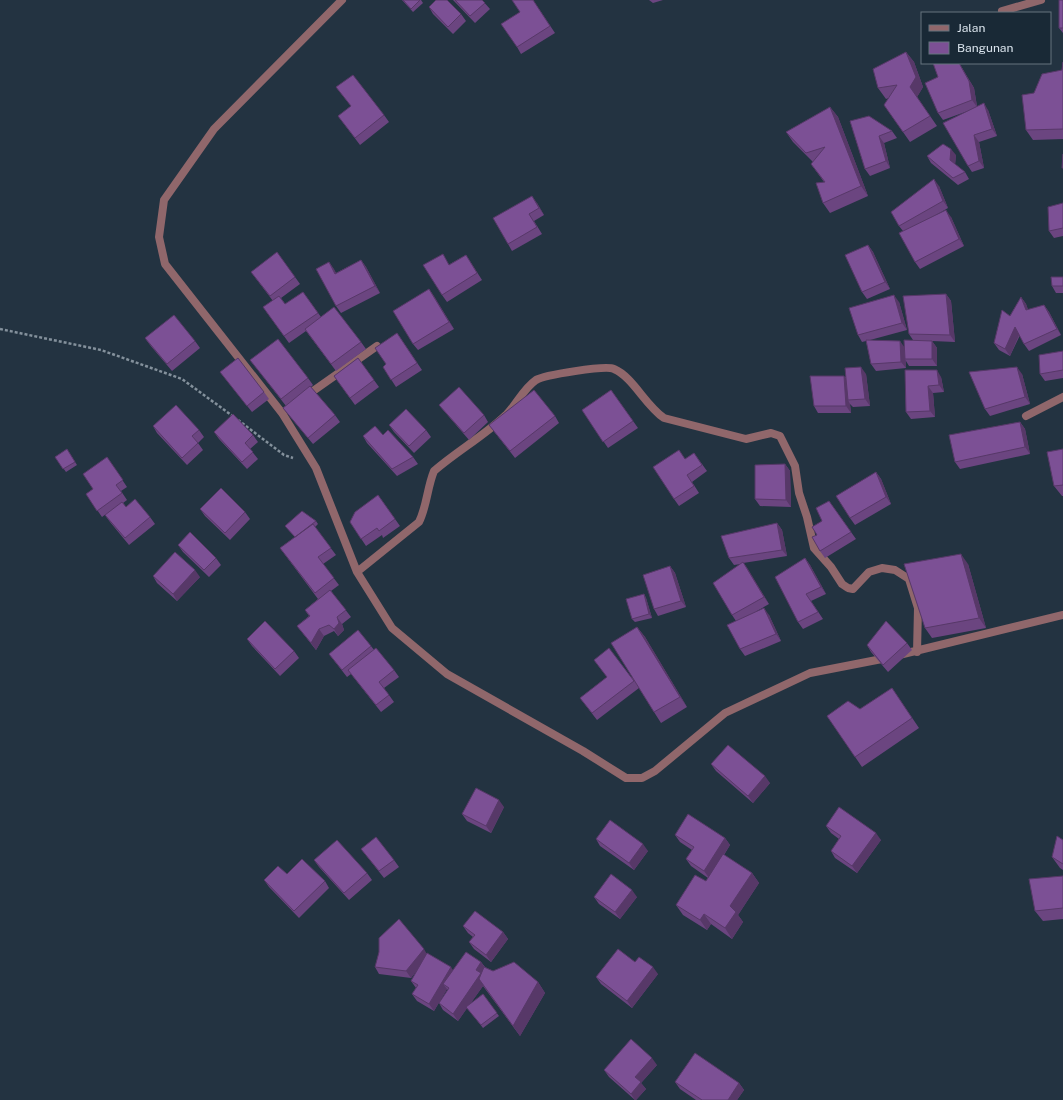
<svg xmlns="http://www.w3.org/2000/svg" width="1063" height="1100" viewBox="0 0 1063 1100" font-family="'Public Sans',sans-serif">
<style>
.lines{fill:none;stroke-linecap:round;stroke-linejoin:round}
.path{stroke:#84919c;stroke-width:2.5;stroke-dasharray:3 2;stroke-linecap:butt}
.street{stroke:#90676b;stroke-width:8}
.wall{fill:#6b4580}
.shaded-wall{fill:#573868}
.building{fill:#7c5095;stroke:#573868}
</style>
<rect width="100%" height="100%" fill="#233341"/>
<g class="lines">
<path class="path" d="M0,329L101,350L182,379L234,417
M238,420L284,455L293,458"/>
<path class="street" d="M342,0L214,129L164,200L159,237L165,264L282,413L316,468L357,572L392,628L447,674L583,751L626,778H642L655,771L725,713L810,673L887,658
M1002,11L1041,0
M306,396L377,346
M1026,416L1063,397
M357,572L419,522C427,506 427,488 434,471C457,451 484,436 506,415C517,404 523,389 536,380C544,375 606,365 614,369C633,377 645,405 664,418L746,439L771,433L780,436L795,466L799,493L807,517L814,548L831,567L842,584L848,588L853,589L869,572L882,568L895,570L909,579L918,608L917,652
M899,655L1063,615"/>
</g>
<path class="wall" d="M402,0H421L423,3L413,12Z
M453,0H482L490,9L475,23Z
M533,0L555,33L521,54L517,47L520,12Z
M649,0H663L653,3Z
M1063,0V33L1059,28Z
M429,7L461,14L466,21L453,34L433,14Z
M906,52L914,62L923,87L917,97L937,126L910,142L884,105L889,98L886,99L878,88Z
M1063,62V139L1033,140L1026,130L1034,93L1062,70Z
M933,63H959L974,88L977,106L988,110L997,136L979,142L984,168L972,172L968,166V111L943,120L938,113V77Z
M336,87L384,115L389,122L360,145L338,116L351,106Z
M830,107L838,117L868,196L830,213L823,203L824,182L811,164L813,162L793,142L786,132Z
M850,121L892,131L897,138L884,143L890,168L870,176L865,169Z
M956,155L955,164L965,172L969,179L958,185L931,163L927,156Z
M939,186L948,208L936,215L951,217L964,246L920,269L915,262L903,231L899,226Z
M537,203L544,215L534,221L542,234L512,251L508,244Z
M1063,203V236L1054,238L1049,231Z
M868,245L873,252L890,289L867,299L862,292Z
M466,255L482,280L447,302L442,295L450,264Z
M361,260L366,267L380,293L341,313L336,306L329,262L336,273Z
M251,272L295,277L300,284L281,298L285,304L303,292L321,317L361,342L366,349L336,371L306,331L289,343L263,307L273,301Z
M1063,277V293H1056L1052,286Z
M429,289L454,329L418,350L413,344Z
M946,294L951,301L955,342L932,341L937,348V366H909L906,361V368L876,371L871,364L866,341L862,342L858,335L899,302L907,330L870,340L904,347L913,340L909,334Z
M1021,297L1026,304L1028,310L1044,305L1049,312L1061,335L1029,351L1024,344L1020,335L1010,356L999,350L994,343Z
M397,333L422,370L396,387L383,367L386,364Z
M145,338L195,341L200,348L172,371L150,345Z
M1063,351V378L1045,381L1040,374Z
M358,358L379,387L355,405L334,376Z
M250,360L308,378L313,385L311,387L335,415L340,422L313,444L283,408L286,406Z
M905,370L941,377L944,392L933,393L935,417L911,419L906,412Z
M220,372L264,392L269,399L252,412Z
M866,374L870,406L853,407L850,404L851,413H818L814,406L845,377Z
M1022,374L1030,404L990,416L985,409Z
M611,390L638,428L608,448L582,410Z
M439,405L484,415L488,422L469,440L444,411Z
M555,416L559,423L515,458L489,425Z
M1020,422L1025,429L1030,454L960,469L955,462Z
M389,425L426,430L431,437L414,453L394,432Z
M153,426L199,430L204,437L198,443L203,450L187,465L157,433Z
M214,432L253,435L258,442L250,449L258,459L247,469L219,439Z
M383,435L413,457L418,464L397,476L367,443L363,436Z
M67,449L77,465L66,472L55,457Z
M1063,449V496H1062L1054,486Z
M694,453L707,471L692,482L699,493L679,506L674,499L685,459Z
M107,457L127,487L121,491L127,500L123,503L126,507L150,517L155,524L129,545L110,522L105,515L106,514L102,517L86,494L93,489Z
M785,464L790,471L791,507L760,506L755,499Z
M876,472L881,479L891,504L855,525L850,518Z
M378,495L400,526L383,538L382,535L366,546L350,522Z
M829,501L856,539L825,558L820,551L817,535Z
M200,509L245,512L250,519L230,540L205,516Z
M316,521L318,524L315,527L336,555L323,564L339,585L331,591L351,617L342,624L344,630L338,636L334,631L324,636L316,650L297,626L309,616L305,610L318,599L280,548L295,537L285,526Z
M777,523L782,530L787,556L743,563L769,604L757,611L769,615L781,641L745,656L740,649L736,621L732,615L741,564L734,565L729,558Z
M178,545L216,558L221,565L209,577L183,552Z
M805,558L810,565L826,594L811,601L823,619L803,629L798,622Z
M968,564L986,628L932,638L925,628Z
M670,566L675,573L686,607L658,616L654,609Z
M153,576L200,577L177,601L157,583Z
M644,594L646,598L652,618L635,622L632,619Z
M637,627L645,637L687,707L661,723L654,712L639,688L597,720L580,698L607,677L594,660L633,678Z
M247,639L294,651L299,658L280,676L252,646Z
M907,643L912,650L888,672L871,652L867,645Z
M371,646L374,650L394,670L399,677L384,688L394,702L381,712L351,674L347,677L329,654Z
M892,688L919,728L862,767L827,716L860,709Z
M711,764L770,783L753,803L716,771Z
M504,807L491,833L467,821L462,814Z
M826,826L881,840L857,873L835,858L831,851L839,839L831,833Z
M675,835L725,838L730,845L724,855L752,873L759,883L738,915L743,922L732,939L711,924L707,930L683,915L676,905L706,881L708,878L691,866L686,859L692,850L680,842Z
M596,839L648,851L634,870L600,846Z
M1063,840V870L1060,868L1052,857Z
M361,849L394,860L399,867L384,878Z
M314,860L367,873L372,880L349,900L319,867Z
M287,874L325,881L329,888L299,918L269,887L264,880Z
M1063,876V919L1043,921L1035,911Z
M594,897H637L620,919L599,904Z
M463,926L503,932L508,939L491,962L474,949L469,942L473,937L468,933Z
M427,953L453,970L481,962L485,967L493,971L538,982L545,993L520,1036L483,986L470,1004L483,994L499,1016L483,1028L467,1008L458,1021L443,1010L439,1003L448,990L447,989L434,1011L417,1001L412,994L416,988L411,981L417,970L411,978L379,974L375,967Z
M658,974L632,1008L601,984L596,977Z
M657,1065L641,1083L646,1089L636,1100H635L609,1077L604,1070Z
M675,1082L739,1083L744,1090L737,1100H696L680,1089Z"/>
<path class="shaded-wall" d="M906,52L914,62L923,87L917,97L937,126L910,87Z
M959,63L974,88L977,107L972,100Z
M984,103L988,110L997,136L992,129Z
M830,107L838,117L868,196L861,186Z
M974,135L979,142L984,168L979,161Z
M879,136L884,143L890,168L886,161Z
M951,149L956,155L955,167L950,160Z
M934,179L939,186L948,208L943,201Z
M532,196L537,203L544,215L539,208Z
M946,210L951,217L964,246L959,239Z
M868,245L873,252L890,289L885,282Z
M361,260L366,267L380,293L375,286Z
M329,262L334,269L340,281L335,274Z
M429,289L434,296L454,329L449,322Z
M946,294L951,301L955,342L950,335Z
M894,295L899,302L907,330L902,323Z
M1021,297L1026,304L1031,317L1026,310Z
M1044,305L1049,312L1061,335L1057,329Z
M1015,327L1020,333L1010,356L1005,349Z
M900,341L905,348V359L906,361V368L901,362Z
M932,341L937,348V366L932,359Z
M861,367L866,374L870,406L865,399Z
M1017,367L1022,374L1030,404L1025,397Z
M937,370L941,377L944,392L939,385Z
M844,376L849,382L848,400L850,404L851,413L846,406Z
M928,386L933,393L935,417L930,411Z
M1020,422L1025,429L1030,454L1025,447Z
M785,464L790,471L791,507L786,500Z
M876,472L881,479L891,504L886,497Z
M777,523L782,530L787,556L782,550Z
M961,554L968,564L986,628L979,618Z
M805,558L810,565L826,594L821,587Z
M743,562L748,569L769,604L764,597Z
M670,566L675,573L686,607L681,601Z
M195,570L200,577L177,601L173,594Z
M644,594L646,598L652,618L649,614Z
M764,608L769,615L781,641L776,634Z
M337,617L342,624L344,630L338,636L334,629Z
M637,627L645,637L687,707L680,697Z
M319,629L324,636L316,650L311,643Z
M765,776L770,783L753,803L748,796Z
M499,800L504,807L491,833L486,826Z
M876,833L881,840L857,873L852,866Z
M725,838L730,845L709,878L704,871Z
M643,844L648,851L634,870L629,863Z
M752,873L759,883L738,915L743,922L732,939L725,928L730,906Z
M632,890L637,897L620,919L615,912Z
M704,914L711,924L707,930L700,920Z
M503,932L508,939L491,962L486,955Z
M424,949L428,956L411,978L406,971Z
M481,962L486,969L483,986L458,1021L453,1014L476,970Z
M451,967L455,974L443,984L447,989L434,1011L429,1004Z
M653,967L658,974L632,1008L627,1001Z
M538,982L545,993L520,1036L513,1026Z
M652,1058L657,1065L641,1083L646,1089L636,1100H635L631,1094L635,1077Z
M739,1083L744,1090L737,1100H728Z"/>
<path class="building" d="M403,0H420L411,9Z
M436,0H447L461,14L448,27L429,7Z
M455,0H482L485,3L470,16Z
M512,0H533L550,26L517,47L501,24L520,12Z
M1059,0H1063V28H1059Z
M906,52L916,77L910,87L930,116L903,132L884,105L897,85L878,88L873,69Z
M1063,62V129L1026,130L1022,95L1034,93L1042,74L1062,70Z
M933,63H959L969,81L972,100L938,113L925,83L938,77Z
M353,75L384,115L355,138L338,116L351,106L336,87Z
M984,103L992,129L974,135L979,161L968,166L943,123Z
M830,107L861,186L823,203L816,183L825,182L811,164L825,147L806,153L786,132Z
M869,116L892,131L879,136L886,161L865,169L850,121Z
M943,144L951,149L950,160L965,172L953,178L927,156Z
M1063,154V168H1062Z
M934,179L943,201L899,226L891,212Z
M532,196L539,208L529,214L537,227L508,244L493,218Z
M1063,203V228L1049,231L1048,207Z
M946,210L959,239L915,262L899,233Z
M868,245L885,282L862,292L845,255Z
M277,252L295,277L270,296L251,272Z
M443,254L449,265L466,255L477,273L442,295L423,265Z
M361,260L375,286L336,306L316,269L329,262L335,274Z
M1051,277H1063V286H1052Z
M429,289L449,322L413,344L393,311Z
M303,292L318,313L284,336L263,307L279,296L285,304Z
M946,294L950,335L909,334L903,296Z
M894,295L902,323L858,335L849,308Z
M1021,297L1026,310L1044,305L1057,329L1024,344L1015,327L1005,349L994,343L1002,310L1010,316Z
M334,307L361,342L331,364L305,329Z
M174,315L195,341L167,364L145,338Z
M397,333L417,363L391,380L383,367L386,364L375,348Z
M278,339L308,378L281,399L250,360Z
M866,340L900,341L901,362L871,364Z
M904,340L932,341V359H905Z
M1063,351V370L1040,374L1039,355Z
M238,358L264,392L247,406L220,372Z
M358,358L374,380L350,398L334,376Z
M861,367L865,399L848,400L845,368Z
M1017,367L1025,397L985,409L969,372Z
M905,370H937L939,385L928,386L930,411L906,412Z
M810,376H844L846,406H814Z
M310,386L335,415L308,438L283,408Z
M459,387L484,415L464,433L439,405Z
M534,390L555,416L510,451L489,425Z
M611,390L633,421L603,442L582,410Z
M176,405L199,430L192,436L198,443L182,458L153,426Z
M406,409L426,430L409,446L389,425Z
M233,414L253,435L245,443L253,452L242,462L214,432Z
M1020,422L1025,447L955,462L949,435Z
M375,426L383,435L388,430L413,457L392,469L363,436Z
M67,449L75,462L63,469L55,457Z
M1063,449V485L1054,486L1047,452Z
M679,450L685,459L694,453L702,465L687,475L694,486L674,499L653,467Z
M107,457L123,480L116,485L122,493L97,511L86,494L93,489L83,474Z
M785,464L786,500L755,499V465Z
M876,472L886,497L850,518L836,496Z
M221,488L245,512L225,533L200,509Z
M378,495L395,519L379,531L377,528L361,539L350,522L355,512Z
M135,499L150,517L125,538L105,515L122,502L126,507Z
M829,501L851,532L820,551L812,537L817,535L812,527L822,521L816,508Z
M302,511L316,521L295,537L285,526Z
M777,523L782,550L729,558L721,536Z
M313,524L331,548L318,557L334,578L315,593L280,548Z
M190,532L216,558L204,570L178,545Z
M175,552L195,570L173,594L153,576Z
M961,554L979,618L925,628L904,564Z
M805,558L821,587L806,594L818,612L798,622L775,577Z
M743,562L764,597L732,615L713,583Z
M670,566L681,601L654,609L643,575Z
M330,590L346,610L337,617L339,623L334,629L329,625L319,629L311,643L297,626L310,616L305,610Z
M644,594L649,614L632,619L626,599Z
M764,608L776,634L740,649L727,625Z
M265,621L294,651L275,669L247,639Z
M886,621L907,643L883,665L867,645Z
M637,627L680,697L654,712L611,643Z
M358,630L371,646L342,670L329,654Z
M376,648L394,670L379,682L389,695L376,705L348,670Z
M609,648L634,681L592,713L580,698L607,677L594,660Z
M892,688L912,718L855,757L827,716L848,701L860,709Z
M728,745L765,776L748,796L711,764Z
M476,788L499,800L486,826L462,814Z
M839,807L876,833L852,866L831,851L841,836L826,826Z
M688,814L725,838L704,871L686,859L694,847L675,835Z
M610,820L643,844L629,863L596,839Z
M1057,836L1063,840V864L1052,857Z
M376,837L394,860L379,871L361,849Z
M337,840L367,873L344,893L314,860Z
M723,854L752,873L730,906L736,912L725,928L704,914L700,920L676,905L695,875L706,881Z
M302,859L325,881L294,911L264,880L278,866L287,874Z
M611,874L632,890L615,912L594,897Z
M1063,876V908L1035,911L1029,879Z
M475,911L503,932L486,955L469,942L475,935L463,926Z
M399,919L424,949L406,971L375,967L379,952V938Z
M618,949L635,962L639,957L653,967L627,1001L596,977Z
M466,952L481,962L476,970L481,973L453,1014L439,1003L449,988L443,984Z
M427,953L451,967L429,1004L412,994L418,985L411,981Z
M514,962L538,982L513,1026L479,979L484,967L493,971Z
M483,994L497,1013L481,1025L466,1007Z
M631,1039L652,1058L635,1077L641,1082L631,1094L604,1070Z
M695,1053L739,1083L728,1100H702L675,1082Z"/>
<rect x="921" y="12" width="130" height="52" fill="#192936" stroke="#66747f"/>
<rect x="929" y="25" width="20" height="6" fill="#90676b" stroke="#66747f"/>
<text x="957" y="32" font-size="12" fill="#dae4ed">Jalan</text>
<rect x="929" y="42" width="20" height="12" fill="#7c5095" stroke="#66747f"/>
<text x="957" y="52" font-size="12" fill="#dae4ed">Bangunan</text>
</svg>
